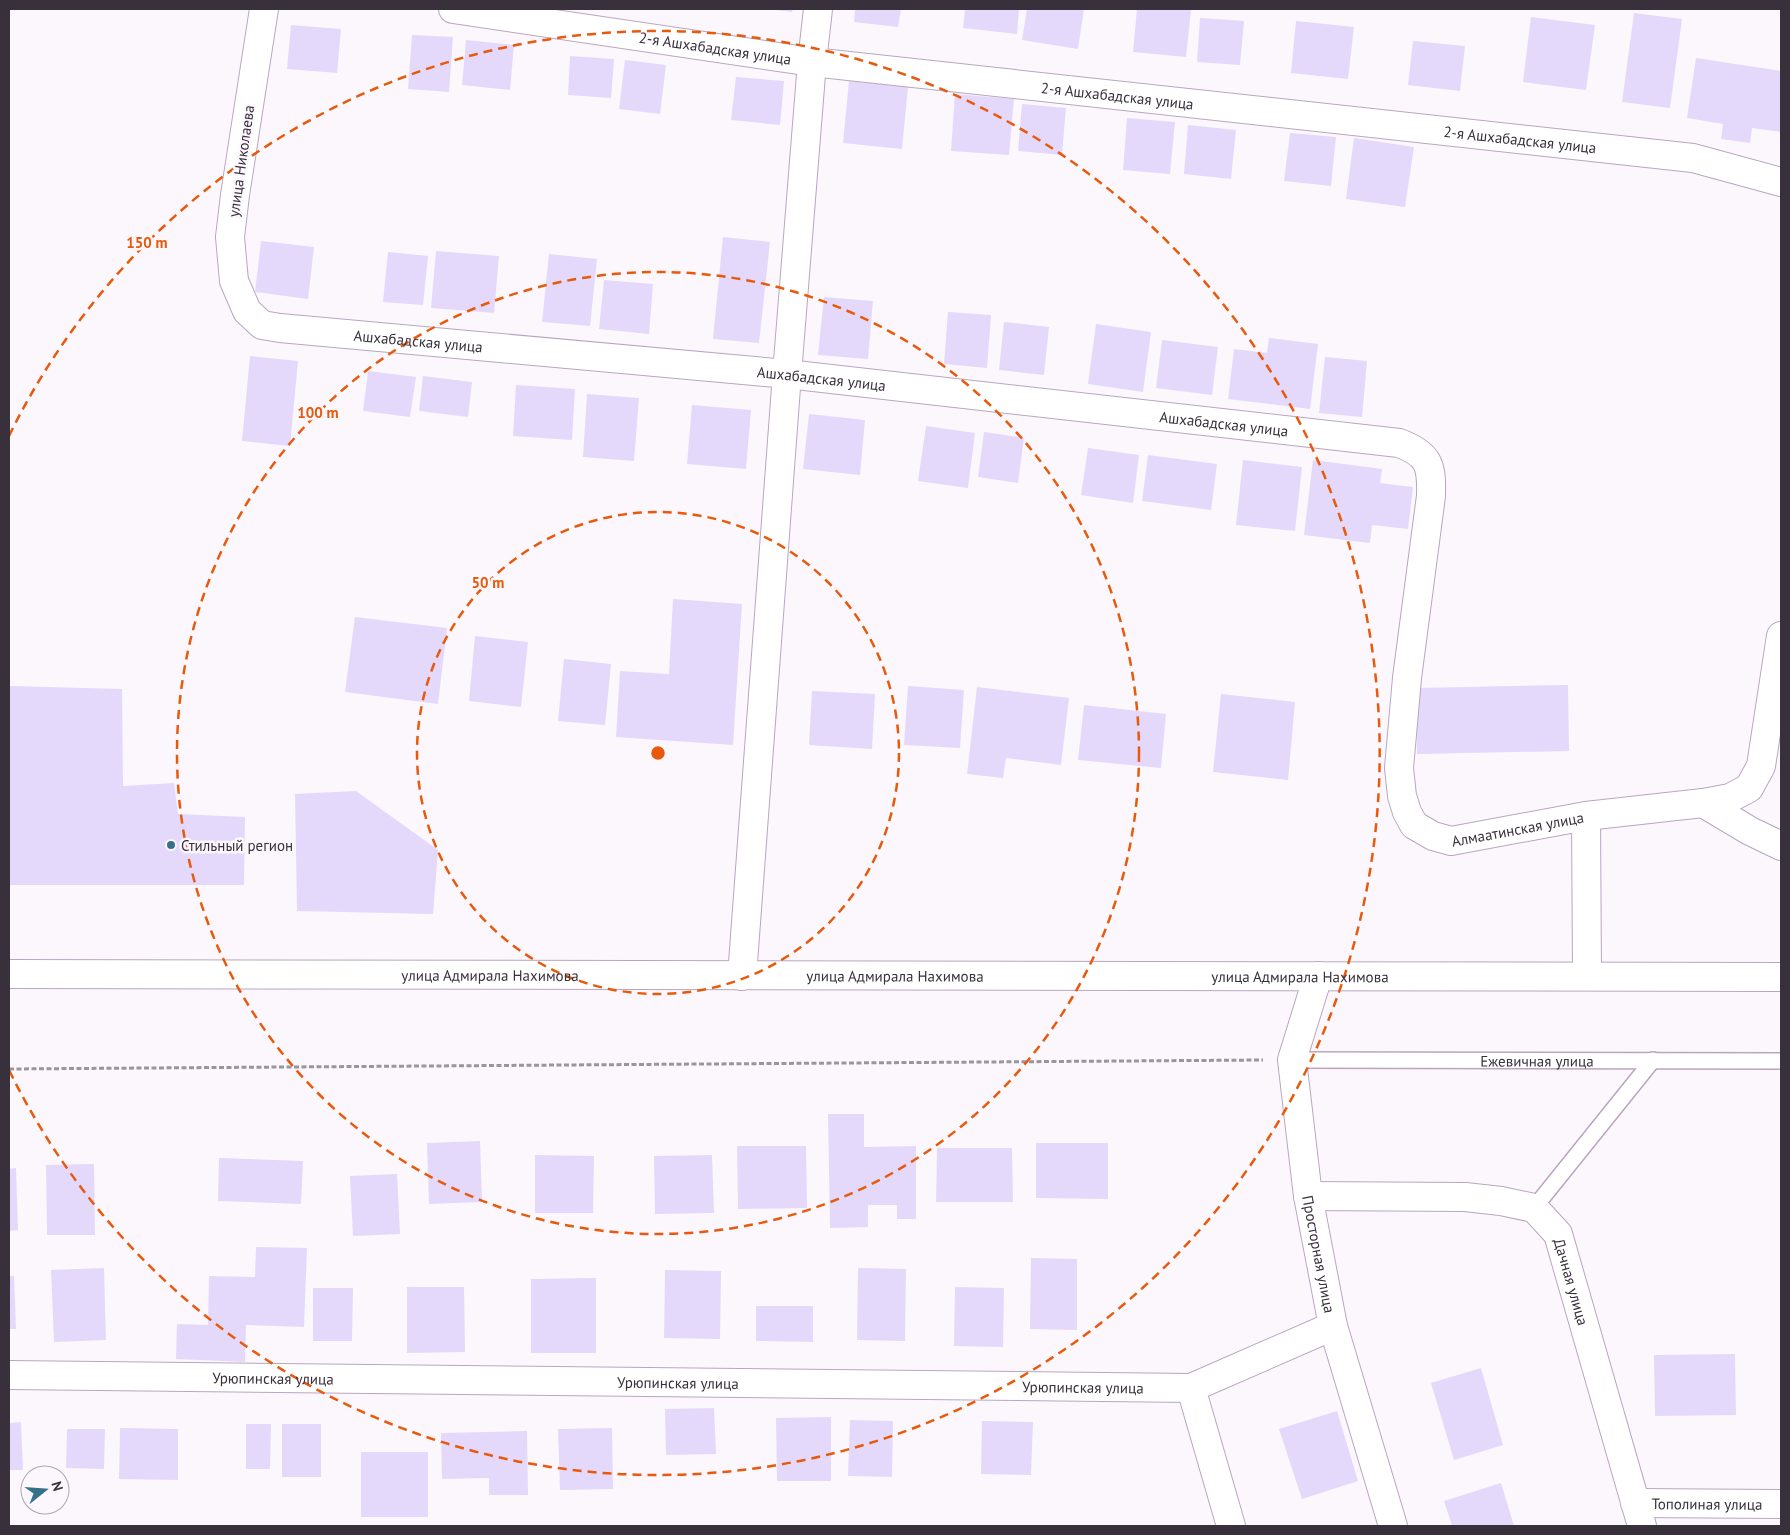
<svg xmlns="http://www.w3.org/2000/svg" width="1790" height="1535" viewBox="0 0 1790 1535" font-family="'PT Sans',sans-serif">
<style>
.building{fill:#e4d9fb}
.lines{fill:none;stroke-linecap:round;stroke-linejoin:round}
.service-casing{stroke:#baa5c0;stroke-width:18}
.minor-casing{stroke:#baa5c0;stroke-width:30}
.secondary-casing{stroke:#baa5c0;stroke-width:30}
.path{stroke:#9a949c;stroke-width:3;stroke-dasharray:5 2.5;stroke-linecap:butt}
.service{stroke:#fff;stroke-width:15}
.minor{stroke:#fff;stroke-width:28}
.secondary{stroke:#fff;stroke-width:28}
.ring{fill:none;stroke:#e8590c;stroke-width:2.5;stroke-dasharray:9 6}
.poi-dot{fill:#357188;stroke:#fcf7fd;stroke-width:2}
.labels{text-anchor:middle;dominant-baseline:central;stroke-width:5;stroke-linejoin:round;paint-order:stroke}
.street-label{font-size:15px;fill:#38303b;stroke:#fcf7fd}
.poi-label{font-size:15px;fill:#38303b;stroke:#fcf7fd;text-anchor:start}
.centre{fill:#e8590c;stroke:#fcf7fd;stroke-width:2.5}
.ring-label{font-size:15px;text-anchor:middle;font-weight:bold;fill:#e8590c;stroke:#fcf7fd;stroke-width:5;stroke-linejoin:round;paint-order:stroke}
</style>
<rect width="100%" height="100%" fill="#fcf7fd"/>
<path class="building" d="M775,9H793L792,12L775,10Z
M855,9H901L898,27L854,22Z
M965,9H1019L1017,34L963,28Z
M1027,9H1084L1078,49L1022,40Z
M1137,9L1191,10L1186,57L1133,52Z
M1634,13L1682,19L1670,108L1622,102Z
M1531,17L1595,25L1586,90L1523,82Z
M1200,18L1244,21L1240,65L1197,62Z
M1296,21L1354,27L1348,79L1291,73Z
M291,25L341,29L337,73L287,69Z
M412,35L453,37L449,92L408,89Z
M466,40L514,45L510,90L462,85Z
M1413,41L1465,46L1460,91L1408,85Z
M570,56L614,59L611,98L568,95Z
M1696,58L1781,71V132L1752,128L1750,143L1721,139L1723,124L1687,118Z
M625,60L666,65L660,114L619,109Z
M736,77L784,81L780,125L731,120Z
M849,81L908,87L902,149L843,143Z
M955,94L1014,99L1009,155L951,151Z
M1022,104L1066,108L1062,155L1018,151Z
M1127,118L1175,122L1170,174L1123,170Z
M1188,125L1236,130L1231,179L1184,174Z
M1290,133L1336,137L1331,186L1284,181Z
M1354,138L1414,147L1405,207L1346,199Z
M723,237L770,242L759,343L713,339Z
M261,241L314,247L308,299L255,292Z
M436,251L499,256L494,313L431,308Z
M388,252L428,256L423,305L383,302Z
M549,254L597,259L590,326L542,322Z
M604,280L653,284L649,334L599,329Z
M824,297L873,301L868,359L818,355Z
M948,312L991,315L987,368L944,364Z
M1004,322L1049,327L1044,375L999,370Z
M1096,324L1151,332L1143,392L1088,384Z
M1269,338L1318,344L1310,409L1228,399L1234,349L1267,353Z
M1162,340L1218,347L1212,395L1156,388Z
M250,356L298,361L290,446L242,441Z
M1325,357L1367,361L1362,417L1319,413Z
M368,371L416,377L410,417L363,411Z
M423,376L472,382L468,417L419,411Z
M516,385L575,389L572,440L513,436Z
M587,394L639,398L634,461L583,457Z
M692,405L751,410L746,469L687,464Z
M809,414L865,420L860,475L803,469Z
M926,426L975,433L968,488L918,481Z
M984,432L1024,438L1018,483L978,477Z
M1088,448L1139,455L1133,503L1081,495Z
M1148,455L1217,464L1211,510L1142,501Z
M1243,460L1302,467L1295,531L1236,525Z
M1313,460L1382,469L1380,483L1413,487L1408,529L1372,525L1370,543L1304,535Z
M673,599L742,604L733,745L616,737L620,671L669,674Z
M355,617L447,628L438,704L345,692Z
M475,636L528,642L521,707L469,701Z
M564,659L611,664L605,725L558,721Z
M1568,685L1569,751L1417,754L1416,688Z
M9,686L122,689L123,786L174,783L178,814L245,817L244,885H9Z
M908,686L964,690L960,748L904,745Z
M977,687L1069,698L1061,765L1006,758L1003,778L967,774Z
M812,691L875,694L872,749L809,745Z
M1221,694L1295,702L1288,780L1213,772Z
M1084,705L1166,714L1161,768L1078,760Z
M356,791L438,850L433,914L297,911L295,794Z
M828,1114H864V1147L916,1146V1219H897V1205H868V1227L830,1228Z
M480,1141L482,1202L429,1204L427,1143Z
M1036,1143H1108V1199L1036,1198Z
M737,1146H806L807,1208L738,1209Z
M937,1148H1012L1013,1202H936Z
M535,1155L594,1156L593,1213H535Z
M712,1155L714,1213L655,1214L654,1156Z
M219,1158L303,1161L301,1204L218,1201Z
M94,1164L95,1235H47L46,1165Z
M16,1168L18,1230L9,1231V1169Z
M397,1174L400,1234L353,1236L350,1176Z
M256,1247L307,1248L304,1327L246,1325L245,1362L176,1359L177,1324L208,1325L209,1276L255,1277Z
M1031,1258L1077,1259V1330L1030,1329Z
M104,1268L106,1340L54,1342L51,1270Z
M858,1268L906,1269L905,1341L857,1340Z
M665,1270L721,1271L720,1339L664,1338Z
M9,1276H14L16,1329H9Z
M596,1278V1353H531V1279Z
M407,1287H464L465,1352L407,1353Z
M955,1287L1004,1288L1003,1347L954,1346Z
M313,1288H353L352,1341H313Z
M756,1306H813V1342L756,1341Z
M1735,1354L1736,1415L1655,1416L1654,1355Z
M1481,1368L1503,1445L1454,1460L1431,1383Z
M714,1408L716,1454L666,1455L665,1409Z
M1337,1411L1358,1481L1302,1499L1279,1429Z
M831,1417V1481H777L776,1418Z
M850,1420L893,1421L892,1477L848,1476Z
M982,1421L1033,1422L1031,1475L981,1474Z
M21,1422L23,1470H9V1423Z
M246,1424H271L270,1469H246Z
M282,1424H321V1477H282Z
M120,1428L178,1429V1480L119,1479Z
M612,1428L613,1489L560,1490L558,1429Z
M67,1429H105L104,1469L66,1468Z
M527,1431L528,1495H489V1478L442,1479L441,1433Z
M361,1452H428V1517H361Z
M1501,1483L1514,1526H1452L1444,1501Z"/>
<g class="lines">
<defs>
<g id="service">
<path id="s1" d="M1292,1060L1781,1061"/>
<path d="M1534,1208L1653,1060"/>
</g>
<g id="minor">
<path id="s2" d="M264,9L235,195L230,237L234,281L247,311L262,325L280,328L787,374L1399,443C1429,454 1432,465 1431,496L1407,678L1399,768L1402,796L1407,812L1414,825L1433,836L1451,841L1586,816L1703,803L1730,798L1749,788L1761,766L1781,636"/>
<path id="s3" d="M453,9L812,62L1693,158L1781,182"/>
<path d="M1703,803L1750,831L1781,846"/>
<path d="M1586,816L1587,976"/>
<path d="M742,976L787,374L812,62L818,9"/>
<path id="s4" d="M1318,976L1292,1060L1308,1196L1333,1326L1393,1526"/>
<path id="s5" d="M1308,1196L1465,1197L1501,1201L1534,1208L1558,1234L1642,1526"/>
<path id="s6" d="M9,1375L1191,1388L1333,1326"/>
<path d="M1191,1388L1231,1526"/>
<path id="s7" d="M1635,1503L1781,1504"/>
</g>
<g id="secondary">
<path id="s8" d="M9,974L1781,977"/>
</g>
</defs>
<use href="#service" class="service-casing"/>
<use href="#minor" class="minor-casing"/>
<use href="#secondary" class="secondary-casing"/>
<path class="path" d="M9,1069L1263,1060"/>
<use href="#service" class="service"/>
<use href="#minor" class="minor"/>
<use href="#secondary" class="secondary"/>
</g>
<g class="ring">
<circle cx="658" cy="753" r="241"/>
<circle cx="658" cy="753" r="481"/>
<path d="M9 436A722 722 0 1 1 9 1070"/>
</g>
<circle class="poi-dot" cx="171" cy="845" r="5"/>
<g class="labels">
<g class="street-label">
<text stroke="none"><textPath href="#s3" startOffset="265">2-я Ашхабадская улица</textPath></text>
<text stroke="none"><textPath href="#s3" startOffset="670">2-я Ашхабадская улица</textPath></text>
<text stroke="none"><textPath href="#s3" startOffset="1075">2-я Ашхабадская улица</textPath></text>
<text transform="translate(241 161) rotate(-82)">улица Николаева</text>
<text stroke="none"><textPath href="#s2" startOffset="485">Ашхабадская улица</textPath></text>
<text stroke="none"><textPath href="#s2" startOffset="890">Ашхабадская улица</textPath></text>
<text stroke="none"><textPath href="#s2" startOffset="1295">Ашхабадская улица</textPath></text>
<text stroke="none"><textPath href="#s2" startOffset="1982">Алмаатинская улица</textPath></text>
<text stroke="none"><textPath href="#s8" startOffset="481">улица Адмирала Нахимова</textPath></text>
<text stroke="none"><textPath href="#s8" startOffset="886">улица Адмирала Нахимова</textPath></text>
<text stroke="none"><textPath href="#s8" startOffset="1291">улица Адмирала Нахимова</textPath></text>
<text stroke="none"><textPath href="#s1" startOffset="245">Ежевичная улица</textPath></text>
<text stroke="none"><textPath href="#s4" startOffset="284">Просторная улица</textPath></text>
<text stroke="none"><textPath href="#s5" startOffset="312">Дачная улица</textPath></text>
<text stroke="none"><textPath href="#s6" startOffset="264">Урюпинская улица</textPath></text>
<text stroke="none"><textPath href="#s6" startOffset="669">Урюпинская улица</textPath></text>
<text stroke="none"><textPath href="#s6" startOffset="1074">Урюпинская улица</textPath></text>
<text stroke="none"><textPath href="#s7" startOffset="72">Тополиная улица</textPath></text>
</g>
<g class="poi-label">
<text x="181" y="845">Стильный регион</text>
</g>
</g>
<circle cx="658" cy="753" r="8" class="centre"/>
<g class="ring-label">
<text x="147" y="248">150 m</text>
<text x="318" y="418">100 m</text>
<text x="488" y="588">50 m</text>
</g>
<rect width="1790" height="1535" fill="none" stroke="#38303b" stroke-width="20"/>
<g transform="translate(45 1490) rotate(73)"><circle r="24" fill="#fcf7fd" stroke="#aea7af"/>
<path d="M0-4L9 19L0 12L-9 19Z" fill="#357188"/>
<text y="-8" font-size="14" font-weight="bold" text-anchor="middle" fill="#38303b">N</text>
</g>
</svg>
